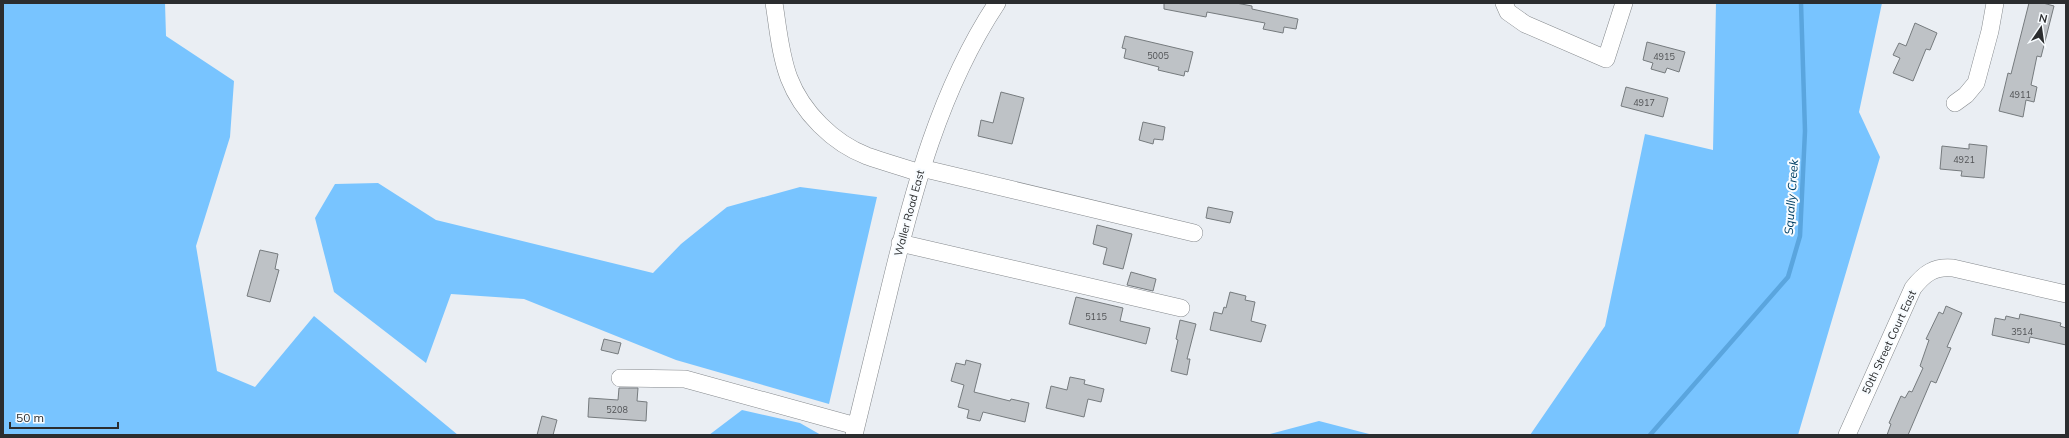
<svg xmlns="http://www.w3.org/2000/svg" width="2069" height="438" viewBox="0 0 2069 438" font-family="Mulish,sans-serif">
<style>
.forest{fill:#78c4ff}
.lines{fill:none;stroke-linecap:round;stroke-linejoin:round}
.stream{stroke:#5aa5de;stroke-width:4.5}
.building{fill:#bec2c6;stroke:#767b7e}
.minor-casing{stroke:#85898d;stroke-width:18}
.minor{stroke:#fff;stroke-width:17}
.labels{text-anchor:middle;dominant-baseline:central;stroke-width:4;stroke-linejoin:round;paint-order:stroke}
.number-label{font-size:9px;fill:#505255}
.street-label{font-size:11px;fill:#2b2d2f;stroke:#f8fcff}
.water-label{font-size:12px;font-style:italic;fill:#014065;stroke:#f8fcff}
</style>
<rect width="100%" height="100%" fill="#eaeef3"/>
<path class="forest" d="M3,3H165L166,36L234,81L230,137L196,246L217,371L255,387L314,316L458,435H3Z
M1716,3H1882L1859,112L1880,157L1798,435H1530L1605,326L1645,134L1713,150Z
M378,183L436,220L653,273L681,244L727,207L800,187L877,197L829,404L676,360L524,299L451,294L426,363L334,292L315,218L335,184Z
M742,410L800,423L821,435H709Z
M1319,421L1373,435H1266Z"/>
<g class="lines">
<path class="stream" d="M1650,435L1788,277L1800,236L1805,131L1801,3"/>
</g>
<path class="building" d="M1164,3H1236L1252,6V9L1298,19L1296,29L1284,27L1283,33L1263,29L1265,23L1207,12L1206,17L1164,9Z
M2029,3H2043L2054,6L2041,57L2037,56L2031,85L2037,87L2034,102L2026,100L2023,117L1999,111L2008,73L2011,74Z
M1915,23L1937,33L1930,50L1926,49L1913,81L1893,73L1900,58L1893,55L1899,43L1906,46Z
M1125,36L1193,52L1188,72L1185,71L1184,76L1158,70L1159,67L1124,58L1126,49L1122,48Z
M1647,42L1685,52L1679,72L1667,68L1665,73L1651,69L1653,63L1643,60Z
M1626,87L1668,98L1663,117L1621,106Z
M1001,92L1024,98L1012,144L978,136L981,120L993,123Z
M1143,122L1165,127L1163,140L1154,139L1153,144L1139,140Z
M1969,144L1987,146L1984,178L1961,176L1962,171L1940,169L1942,146L1969,149Z
M1208,207L1233,212L1230,223L1206,218Z
M1097,225L1132,234L1123,269L1103,264L1107,248L1093,244Z
M260,250L278,254L275,269L279,270L270,302L247,296Z
M1131,272L1156,279L1153,291L1127,285Z
M1230,292L1246,296L1245,300L1255,302L1251,321L1266,325L1261,342L1210,330L1214,312L1222,314L1224,307L1226,308Z
M1076,297L1123,308L1120,321L1150,328L1146,344L1069,324Z
M1946,306L1962,313L1947,347L1951,348L1936,383L1931,381L1908,435H1887L1891,424L1889,423L1901,396L1905,398L1909,391L1912,392L1923,368L1920,366L1929,340L1926,339L1939,312L1943,314Z
M2020,314L2061,323L2060,326L2066,328V345L2030,337L2029,343L1992,335L1995,318L2005,320L2006,316L2019,319Z
M1180,320L1196,324L1187,359H1190L1187,375L1171,371L1178,340L1176,339Z
M604,339L621,343L618,354L601,350Z
M966,360L981,364L974,392L1010,401L1011,399L1029,403L1025,422L983,412L980,421L967,418L969,410L958,407L964,385L951,381L956,363L965,365Z
M1070,377L1085,380L1084,384L1104,389L1101,402L1088,399L1084,417L1046,408L1051,386L1067,390Z
M619,388H638L637,401L647,402L646,421L588,417L589,398L618,400Z
M542,416L557,420L553,435H537Z"/>
<g class="lines">
<defs>
<path id="minor" d="M774,3C778,28 780,54 789,78C802,112 833,143 867,156C884,162 902,167 920,173
M1504,3L1508,12L1525,24L1606,59L1624,3
M1955,103L1966,95L1976,83L1990,31L1995,3
M921,168L1194,233
M900,243L1181,308
M620,378L685,379L856,426
M854,435C866,387 877,339 889,291C913,191 940,89 997,3
M1847,435L1913,288C1924,274 1934,266 1953,268L2066,294"/>
</defs>
<use href="#minor" class="minor-casing"/>
<use href="#minor" class="minor"/>
</g>
<g class="labels">
<g class="number-label">
<text x="1158" y="55">5005</text>
<text x="1664" y="56">4915</text>
<text x="2020" y="94">4911</text>
<text x="1644" y="102">4917</text>
<text x="1964" y="159">4921</text>
<text x="1096" y="316">5115</text>
<text x="2022" y="331">3514</text>
<text x="617" y="409">5208</text>
</g>
<g class="street-label">
<text transform="translate(909 213) rotate(-75)">Waller Road East</text>
<text transform="translate(1889 342) rotate(-65)">50th Street Court East</text>
</g>
<g class="water-label">
<text transform="translate(1791 197) rotate(-86)">Squally Creek</text>
</g>
</g>
<rect width="2069" height="438" fill="none" stroke="#2b2d2f" stroke-width="8"/>
<g transform="translate(2041 28) rotate(13)" stroke="#f8fcff" stroke-width="3" paint-order="stroke">
<path d="M0-3L7 15L0 10L-7 15Z" fill="#2b2d2f"/>
<text y="-6" font-size="11" font-weight="bold" text-anchor="middle" fill="#2b2d2f">N</text>
</g>
<path d="M10 422v6h108v-6" fill="none" stroke="#2b2d2f" stroke-width="2"/>
<text x="16" y="422" font-size="12" fill="#2b2d2f" stroke="#f8fcff" stroke-width="3" paint-order="stroke">50 m</text>
</svg>
